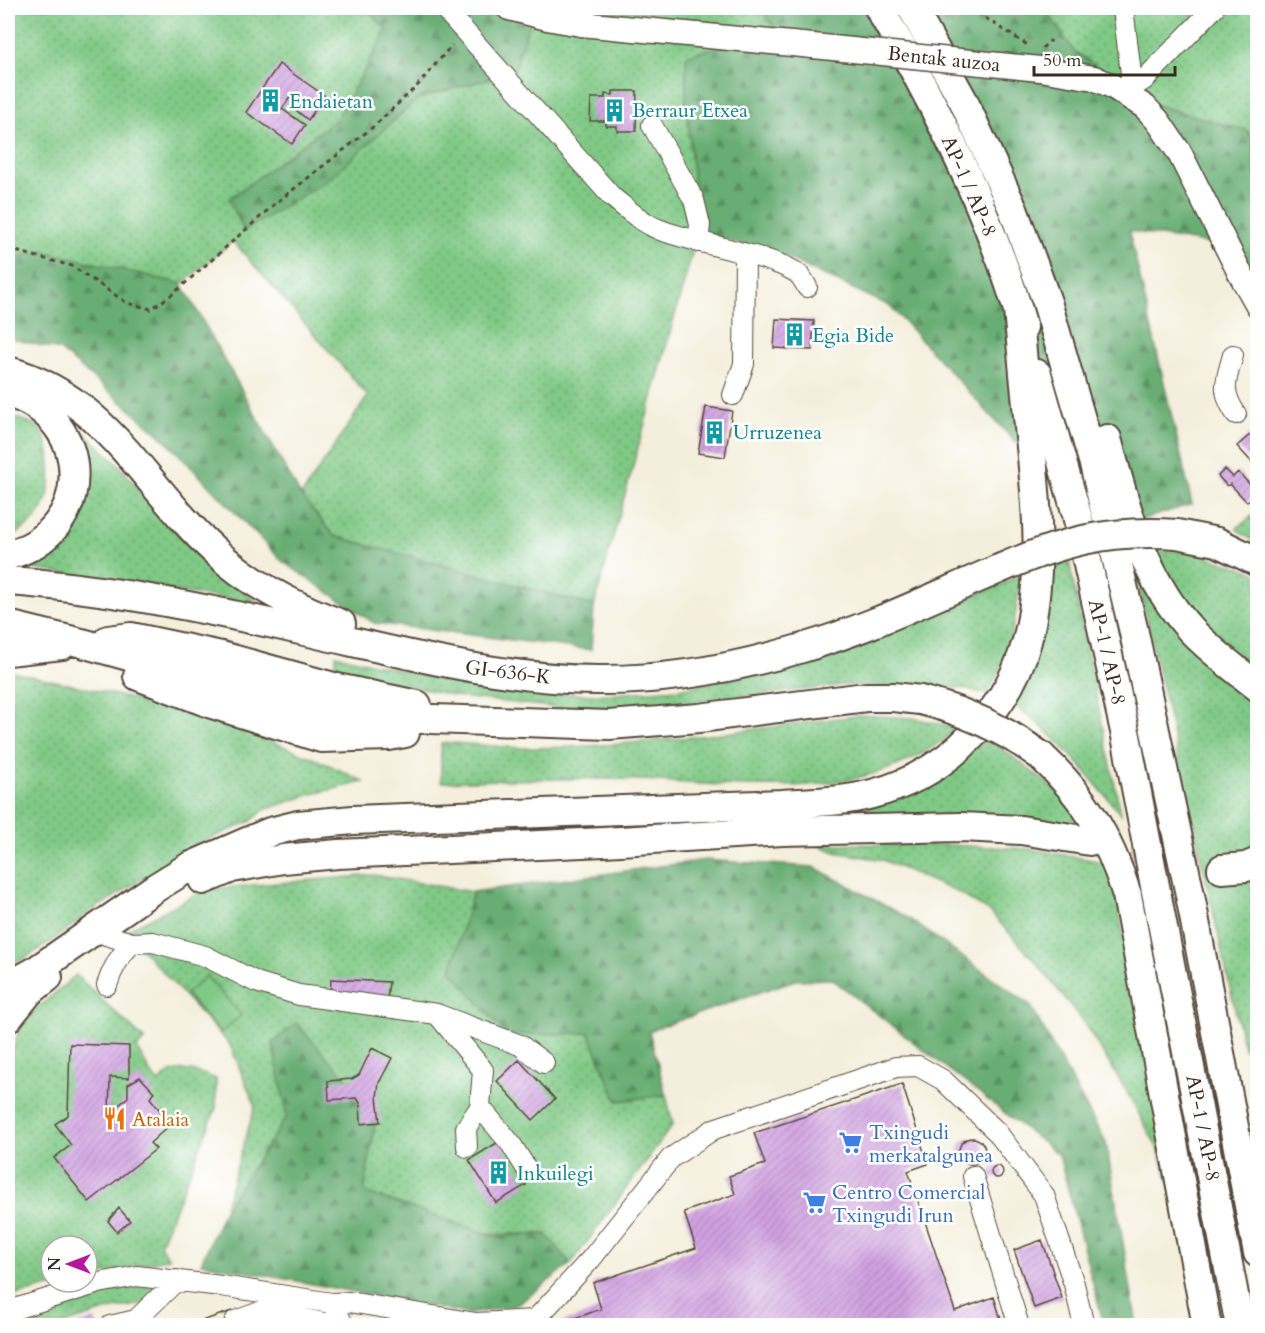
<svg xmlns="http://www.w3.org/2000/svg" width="1265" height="1333" viewBox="0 0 1265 1333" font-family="Cardo,serif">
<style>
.grass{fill:url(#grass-dots);stroke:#5e7a52;stroke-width:1.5}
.forest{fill:url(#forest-firs);stroke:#526c48;stroke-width:1.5}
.pitch{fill:#80c986;stroke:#5e7a52;stroke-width:1.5}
.building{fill:url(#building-hatch)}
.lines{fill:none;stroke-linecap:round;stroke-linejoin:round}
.highway-tunnel{stroke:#cfc8b6;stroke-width:28;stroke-dasharray:28 14;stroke-linecap:butt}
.minor-casing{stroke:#57483a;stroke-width:22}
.major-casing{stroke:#57483a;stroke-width:27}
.highway-casing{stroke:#57483a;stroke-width:32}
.path{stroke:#57483a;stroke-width:3;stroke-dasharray:4.5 4.5;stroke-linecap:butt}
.minor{stroke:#fff;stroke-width:20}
.major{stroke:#fff;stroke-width:24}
.highway{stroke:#fff;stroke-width:28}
.major-bridge-casing{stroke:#57483a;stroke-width:27;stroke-linecap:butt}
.highway-bridge-casing{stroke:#57483a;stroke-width:32;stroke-linecap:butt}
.major-bridge{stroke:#fff;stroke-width:24}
.highway-bridge{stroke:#fff;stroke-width:28}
.labels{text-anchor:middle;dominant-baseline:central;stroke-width:5;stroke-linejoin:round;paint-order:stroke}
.street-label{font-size:20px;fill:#3b2a1e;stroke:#fff}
.culture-label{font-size:20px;fill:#0d838f;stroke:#fff;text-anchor:start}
.food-label{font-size:20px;fill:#c56008;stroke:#fff;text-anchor:start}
.shop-label{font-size:20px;fill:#366cbe;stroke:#fff;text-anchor:start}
</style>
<defs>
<pattern id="grass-dots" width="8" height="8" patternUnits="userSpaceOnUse" patternTransform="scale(1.5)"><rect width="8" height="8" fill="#80c986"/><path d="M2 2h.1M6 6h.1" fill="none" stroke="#6aa36d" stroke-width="1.8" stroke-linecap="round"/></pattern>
<pattern id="forest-firs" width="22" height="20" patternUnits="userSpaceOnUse" patternTransform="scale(1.5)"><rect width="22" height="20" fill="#68ad73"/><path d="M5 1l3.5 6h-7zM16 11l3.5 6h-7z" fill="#578d5e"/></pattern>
<pattern id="building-hatch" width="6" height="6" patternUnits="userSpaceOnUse" patternTransform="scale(1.5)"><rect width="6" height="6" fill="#d1a2e2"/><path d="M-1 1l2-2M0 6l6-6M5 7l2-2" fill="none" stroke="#ab84b7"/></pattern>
</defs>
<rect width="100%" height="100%" fill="#fff"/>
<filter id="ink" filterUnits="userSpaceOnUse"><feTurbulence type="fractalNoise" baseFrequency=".0167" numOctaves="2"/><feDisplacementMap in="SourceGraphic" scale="12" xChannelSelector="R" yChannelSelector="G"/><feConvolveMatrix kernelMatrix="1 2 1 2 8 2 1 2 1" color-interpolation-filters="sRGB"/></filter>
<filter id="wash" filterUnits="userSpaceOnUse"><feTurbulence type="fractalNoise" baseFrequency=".008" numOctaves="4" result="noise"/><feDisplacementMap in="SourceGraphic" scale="24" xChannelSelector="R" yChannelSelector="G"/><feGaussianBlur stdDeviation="1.35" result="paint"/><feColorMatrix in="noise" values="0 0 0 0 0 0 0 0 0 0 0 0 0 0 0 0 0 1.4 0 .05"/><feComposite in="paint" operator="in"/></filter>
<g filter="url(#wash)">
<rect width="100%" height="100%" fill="#f4efdc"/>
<path class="grass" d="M8,8H366L387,30L337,119L229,199L328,180L419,98L514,72L534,8H759L777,30L686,56V98L698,232L594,606L334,536L301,496L368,396L233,241L182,284L43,251L8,259V53L16,46L8,22Z
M1044,8H1257V156L1248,131L1148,103L1073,50Z
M60,409L119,465L145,498L194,551L259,604L22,567L63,537L74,525L88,493L89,478L86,453L78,434Z
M8,415C18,419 34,422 41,431C48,441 49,451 50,463C53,501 42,521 8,538Z
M1257,512V543L1236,529Z
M1131,551H1191L1257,573L1258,1024L1244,1049Z
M1069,562L1121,815C1088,774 1056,734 1013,704L1044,572L1053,566Z
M1021,575C1016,615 1010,661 986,694L962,688L844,685L687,703L629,707L559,708L460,697L335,669L336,655L433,678L525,692L596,695L679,689L749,675L837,653L950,607Z
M8,671C129,696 253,725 364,782L308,795L264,810L251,821L202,842L91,911L52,941L8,969Z
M863,715L913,718L958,728C865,811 728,782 615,779C557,778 499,780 441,782V743C473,742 505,749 537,748C646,746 754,729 863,715Z
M984,741L996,744L1057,791L1087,830L842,816L893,800Z
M816,844L949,845L1031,849L1103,862L1112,877L1176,1203L1158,1149L1123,1085L1082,1020L1035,961L990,912L959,893L883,860L835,852Z
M374,875L473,892L451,970L507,1035L589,1033L617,1101L666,1095L673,1124L571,1264L546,1234H488L364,1192L377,1112L273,1043L288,1116L224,1210L255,1106L230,1045L125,931L207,889Z
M76,975L145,1040L137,1048L151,1074L159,1082C175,1064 196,1070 216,1079V1108L160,1245L169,1258L87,1278V1246H51V1282H70L8,1297V1067L21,1022Z
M151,1286L155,1291L142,1304L108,1310L62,1325L12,1326L117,1288Z"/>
<path class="forest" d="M366,8H534L514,72L419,98L328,180L244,231L229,199L337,119L387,30Z
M759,8H1044L1073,50L1148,103L1248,131L1257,156V287L1217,245L1129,231L1192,504L1138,521L1014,441L890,306L787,258L698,232L686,98V56L777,30Z
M43,251L182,284L301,496L334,536L594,606L591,650L374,623L282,561L161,436L60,350L8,338V259Z
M705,860L814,867L908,918L1030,1005L1106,1143L1137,1325H1104L1059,1155L832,979L795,980L649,1031L666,1095L617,1101L589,1033L507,1035L451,970L473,892Z
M296,1023L377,1112L364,1192L494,1236L546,1234L571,1264L517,1305L469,1314L201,1263L224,1210L287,1116L273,1043Z"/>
<path class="pitch" d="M206,976L241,1015L221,1033L186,994Z"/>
<g id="blocks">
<path class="building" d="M279,64L325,96L308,120L297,111L301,105L290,97L282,109L305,125L292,144L246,112Z
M613,91H637L636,131H617V126H606V121H590L591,98H605V94L613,95Z
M776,319L814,321L812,350L774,348Z
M706,407L732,411L725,457L698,453Z
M1258,428V469L1237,446Z
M1225,469L1233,477L1238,472L1257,492L1247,502L1230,484L1227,486L1218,476Z
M331,979L389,982L387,1000L330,996Z
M70,1044L129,1046V1078L110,1077L109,1114L128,1097V1084L140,1077L154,1092L150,1098L171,1124L150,1143L156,1149L89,1202L54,1158L71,1145L55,1124L68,1115Z
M372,1048L392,1058L379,1083L377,1097L380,1122L361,1124L360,1103L357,1098L329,1100L328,1081L352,1079L359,1075Z
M519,1060L555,1099L533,1120L497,1081Z
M902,1084L928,1164L908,1171L955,1311L994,1297L1003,1326H562L561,1323L601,1309L593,1283L696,1248L684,1212L735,1194L729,1176L765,1164L754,1133Z
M959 1151a13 13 0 1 1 26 0a13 13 0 1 1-26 0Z
M500,1141L526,1185L496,1203L469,1160Z
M991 1172a6 6 0 1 1 12 0a6 6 0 1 1-12 0Z
M119,1208L130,1221L117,1232L108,1221Z
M1042,1240L1062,1298L1034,1308L1014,1250Z
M232,1311L237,1326H189V1325Z
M95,1319L97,1326H77L76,1325Z"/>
</g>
</g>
<g filter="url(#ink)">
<use href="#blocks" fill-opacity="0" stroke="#57483a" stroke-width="1.5"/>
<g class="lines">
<path class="highway-tunnel" d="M1090,841L1222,869"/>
<defs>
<path id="minor" d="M444,8L612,197C626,208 641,222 658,229C688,242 781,257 799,275C802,278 805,283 807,287
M1123,8L1131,74L1129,96
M1131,88L1144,80L1214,8
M652,125L694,200L700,225L698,242
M1233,355C1226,381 1220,390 1236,414
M733,395L744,364L745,254
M106,935L132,943L153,942L205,956L256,982L299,995L437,1014L483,1070L480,1107L466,1128L467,1147
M107,985C112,969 120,955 132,943
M439,1015L520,1045L544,1063
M480,1107L511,1144L526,1168
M973,1176L1019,1326
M332,1303L349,1302L476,1323L535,1320L591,1259L671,1158L714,1129L896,1067L918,1066L943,1080L997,1132L1044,1195L1074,1284L1084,1326
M8,1311L99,1283L137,1276L221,1286L332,1303L344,1326
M235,1321L263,1311L340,1326
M110,1326L136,1320
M135,1326L136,1320L177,1280"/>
<path id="major" d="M509,8L547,18L581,24L813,46
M1040,69L1094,78L1112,86L1145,107L1158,121L1179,152L1240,273L1258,305"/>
<path id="highway" d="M879,8C938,108 991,215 1023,327
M912,8L963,100L1013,209L1047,302L1094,464L1133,628L1189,890L1258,1253
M8,371C107,397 145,488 215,551C251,585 295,607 341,624
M1037,374L1077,515L1126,736L1240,1326
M8,393C95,418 96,532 8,555
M1107,439C1126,507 1142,577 1191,630C1211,651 1235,669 1258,687
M1177,534L1217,542L1258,562
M8,581C106,588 204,608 300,630C399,652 496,679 597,680C664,681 735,668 799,649C868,629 933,597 999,569
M8,625L82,643L329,712L373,717L609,725L699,718L866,697H893L920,700
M108,640L131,637L221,656L337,688L417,705
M8,651L62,645
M138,676L212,704L321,738L389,736L405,733
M1041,756C1085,797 1109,837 1127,895L1207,1326
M1222,869L1246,867L1258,862
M203,880L232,868L283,859L338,854L604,842L782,831L961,827L1021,830L1090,841
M8,986L34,972L155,888L189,867L270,832L298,825L353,820L782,804C812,802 843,802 872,794C904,786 935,769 960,747C991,719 1016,682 1027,641C1044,575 1037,504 1030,437C1026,395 1022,352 1018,310
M8,1018L29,992L48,977"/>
</defs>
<use href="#minor" class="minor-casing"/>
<use href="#major" class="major-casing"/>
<use href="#highway" class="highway-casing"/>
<path class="path" d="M970,8L1029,46
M1042,48L1051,40
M8,249L72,266L127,303L151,309L174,293L276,203L373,127L418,85L452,45"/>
<use href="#minor" class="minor"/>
<use href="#major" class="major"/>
<use href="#highway" class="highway"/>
<defs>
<path id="major-bridge" d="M813,46L1040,69"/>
<path id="highway-bridge" d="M999,569C1061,542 1108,529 1177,534
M920,700C965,711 1003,728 1041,756"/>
</defs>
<use href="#major-bridge" class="major-bridge-casing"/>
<use href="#highway-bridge" class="highway-bridge-casing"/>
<use href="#major-bridge" class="major-bridge"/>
<use href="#highway-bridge" class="highway-bridge"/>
</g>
</g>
<defs>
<symbol id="building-bare" viewBox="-9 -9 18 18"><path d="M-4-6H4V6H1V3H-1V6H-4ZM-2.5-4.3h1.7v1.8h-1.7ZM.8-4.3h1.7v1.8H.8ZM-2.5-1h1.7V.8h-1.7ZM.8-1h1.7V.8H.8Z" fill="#0f9aa8" stroke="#fff" stroke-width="2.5" paint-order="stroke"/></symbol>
<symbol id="restaurant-bare" viewBox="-9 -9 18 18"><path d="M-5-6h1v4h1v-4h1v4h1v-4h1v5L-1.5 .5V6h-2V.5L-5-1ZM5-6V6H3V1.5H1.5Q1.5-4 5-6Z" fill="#e8710a" stroke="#fff" stroke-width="2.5" paint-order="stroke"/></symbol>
<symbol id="supermarket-bare" viewBox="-9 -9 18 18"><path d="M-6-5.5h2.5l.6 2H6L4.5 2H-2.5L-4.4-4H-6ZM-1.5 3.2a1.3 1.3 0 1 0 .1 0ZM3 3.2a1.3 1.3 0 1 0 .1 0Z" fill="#3f7fe0" stroke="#fff" stroke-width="2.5" paint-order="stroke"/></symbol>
</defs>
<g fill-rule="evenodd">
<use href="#building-bare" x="254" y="84" width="33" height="33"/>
<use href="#building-bare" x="598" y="94" width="33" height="33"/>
<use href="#building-bare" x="778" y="318" width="33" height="33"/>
<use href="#building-bare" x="698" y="416" width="33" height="33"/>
<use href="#restaurant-bare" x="98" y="1102" width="33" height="33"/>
<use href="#supermarket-bare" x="834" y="1126" width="33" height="33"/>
<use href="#building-bare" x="482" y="1156" width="33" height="33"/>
<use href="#supermarket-bare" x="798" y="1186" width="33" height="33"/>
</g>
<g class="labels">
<g class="street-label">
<text transform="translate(944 59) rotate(6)">Bentak auzoa</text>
<text transform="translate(969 186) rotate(66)">AP-1 / AP-8</text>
<text transform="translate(1107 652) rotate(77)">AP-1 / AP-8</text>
<text transform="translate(508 672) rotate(7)">GI-636-K</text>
<text transform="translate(1203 1128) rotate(79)">AP-1 / AP-8</text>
</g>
<g class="culture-label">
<text x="289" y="101">Endaietan</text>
<text x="632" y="110">Berraur Etxea</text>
<text x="812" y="335">Egia Bide</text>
<text x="733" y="432">Urruzenea</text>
<text x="517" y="1173">Inkuilegi</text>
</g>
<g class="food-label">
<text x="132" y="1119">Atalaia</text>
</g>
<g class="shop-label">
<text x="869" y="1132">Txingudi<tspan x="869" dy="23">merkatalgunea</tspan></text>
<text x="832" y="1192">Centro Comercial<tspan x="832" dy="23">Txingudi Irun</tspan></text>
</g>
</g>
<rect width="1265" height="1333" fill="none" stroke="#fff" stroke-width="30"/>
<g transform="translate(69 1264) rotate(270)"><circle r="28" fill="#ffffff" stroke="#b1aaa5" stroke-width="1.5"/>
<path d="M0-4.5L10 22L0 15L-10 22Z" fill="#b5179e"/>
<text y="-9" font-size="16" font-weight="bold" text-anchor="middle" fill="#3b2a1e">N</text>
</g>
<path d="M1034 66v9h141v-9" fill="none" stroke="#3b2a1e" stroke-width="3"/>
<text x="1043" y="66" font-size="18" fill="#3b2a1e" stroke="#ffffff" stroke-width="4.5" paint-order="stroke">50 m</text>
</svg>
